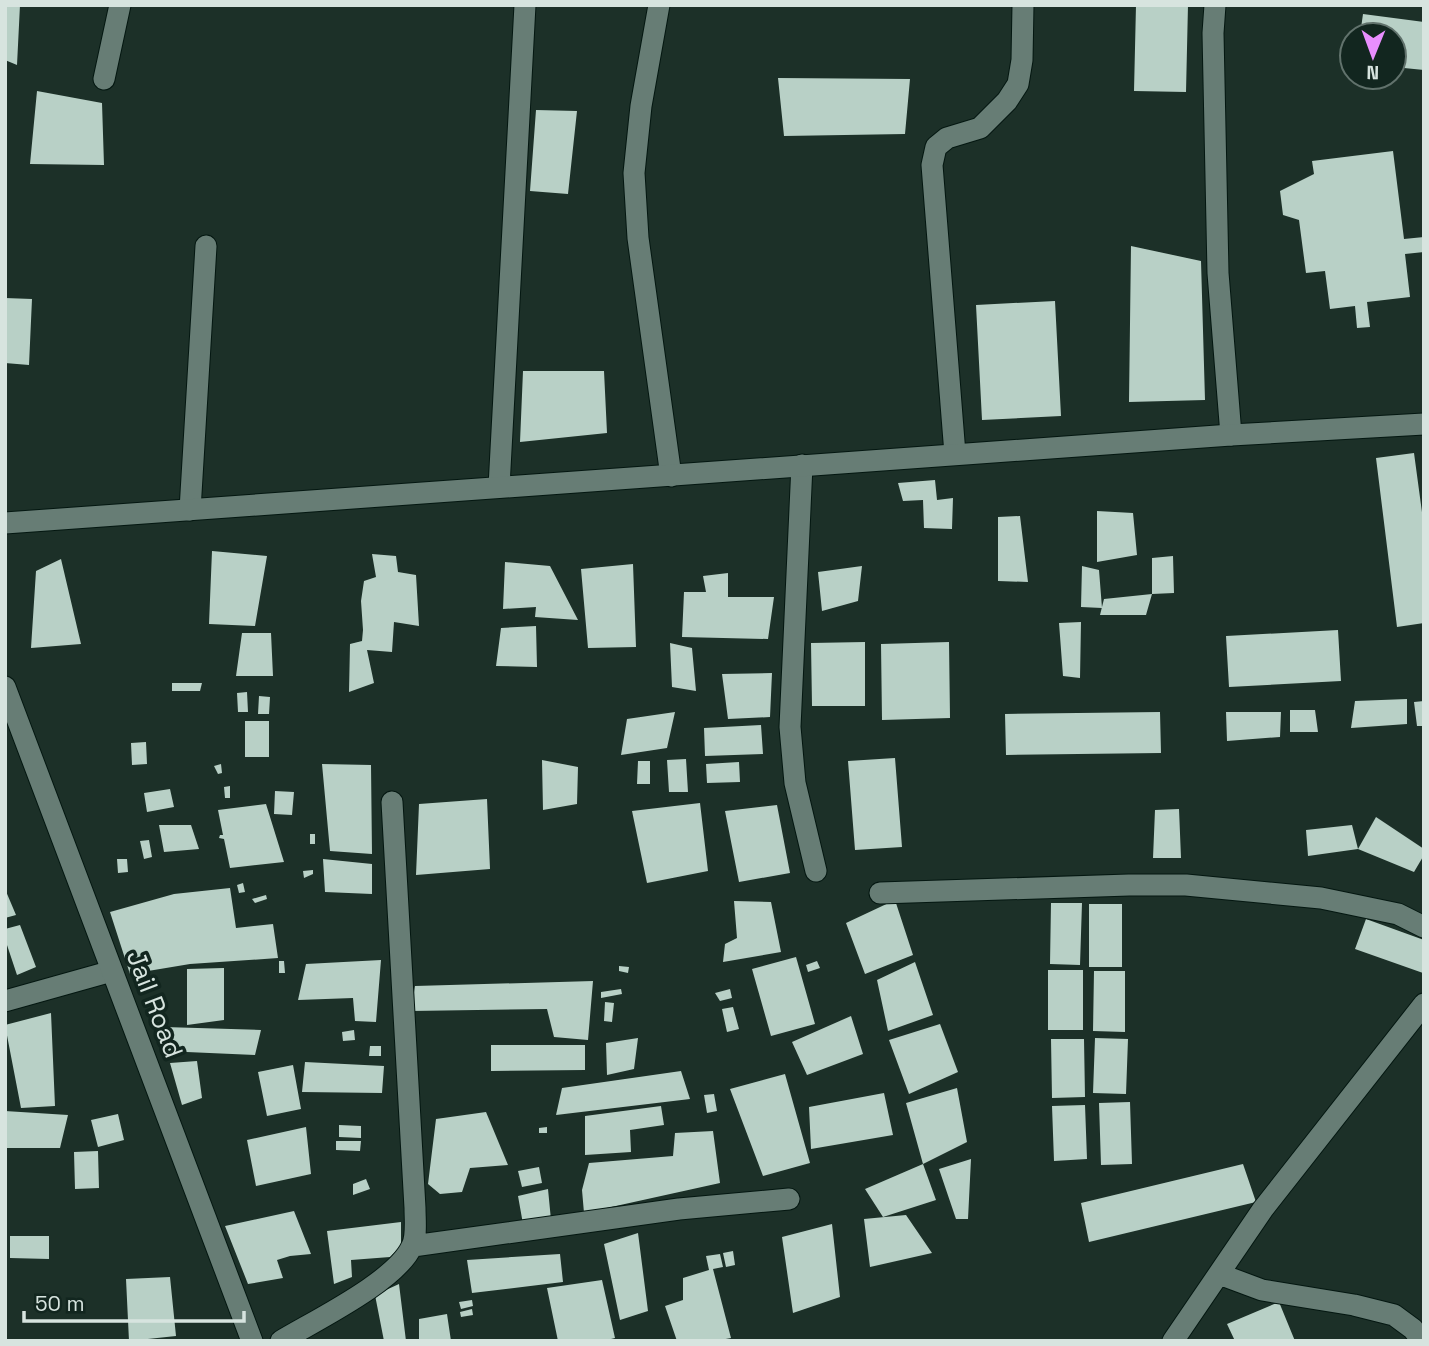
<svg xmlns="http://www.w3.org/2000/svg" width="1429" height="1346" viewBox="0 0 1429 1346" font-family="'Space Grotesk',sans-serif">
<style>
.building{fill:#b8d0c6}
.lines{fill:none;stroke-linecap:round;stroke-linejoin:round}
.street-casing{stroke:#041711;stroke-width:23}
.secondary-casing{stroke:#041711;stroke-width:23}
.street{stroke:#677d75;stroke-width:21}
.secondary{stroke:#677d75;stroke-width:21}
.labels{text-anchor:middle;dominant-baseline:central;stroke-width:7;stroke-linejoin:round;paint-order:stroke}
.street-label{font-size:26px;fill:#d7e4df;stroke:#12261f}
</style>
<rect width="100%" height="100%" fill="#1c3028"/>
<path class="building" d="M5,5H20L17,65L5,60Z
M1136,5H1188L1186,92L1134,91Z
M1363,14L1424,22V70L1394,67V35H1360Z
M778,78L910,79L905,134L784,136Z
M37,91L102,103L104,165L30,164Z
M536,110L577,111L568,194L530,191Z
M1393,151L1404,239L1424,237V252L1405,254L1410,297L1367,302L1370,327L1357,328L1355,306L1330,309L1325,271L1306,273L1299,220L1283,215L1280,191L1314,174L1312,161Z
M1131,246L1201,261L1205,400L1129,402Z
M5,298L32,299L29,365L5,363Z
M1055,301L1061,416L982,420L976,305Z
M523,371H604L607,433L520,442Z
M1414,453L1424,527V623L1397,627L1376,458Z
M935,480L937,500L953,498L952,529L924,528L923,500L903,501L898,483Z
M1097,511L1133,513L1137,555L1097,562Z
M1020,516L1028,582L998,581V517Z
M212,551L267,556L255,626L209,624Z
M372,554L396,556L398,572L416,575L419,626L394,622L392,652L367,650L374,683L349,692L350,644L362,641L363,630L361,601L364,581L376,577Z
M1173,556L1174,593L1152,594V558Z
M61,559L81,644L31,648L36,571Z
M505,562L550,566L578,620L535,617L536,607L503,609Z
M633,564L636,647L588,648L581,569Z
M862,566L858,601L822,611L818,572Z
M1082,566L1099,570L1102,608L1081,607Z
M728,573V597H774L768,639L682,637L684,592H706L703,576Z
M1152,594L1146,615H1100L1104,599Z
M1081,622L1080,678L1063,676L1059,623Z
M536,626L537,667L496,666L501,628Z
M1338,630L1341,681L1229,687L1226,636Z
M242,633H271L273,676H236Z
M865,642V706H812L811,643Z
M949,642L950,718L882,720L881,644Z
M670,643L692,648L696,691L672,687Z
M772,673L770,717L728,719L722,674Z
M172,683H202L200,691H172Z
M247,692L248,712H238L237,693Z
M259,696L270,697L269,714H258Z
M1407,699V724L1351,728L1355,701Z
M1424,701V726H1417L1414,702Z
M1290,710H1315L1318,732H1290Z
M675,712L667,748L621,755L627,719Z
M1160,712L1161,753L1006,755L1005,714Z
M1226,712H1281L1280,737L1227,741Z
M245,721H269V757H245Z
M761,725L763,754L705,756L704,728Z
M146,742L147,764L132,765L131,743Z
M895,758L902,847L855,850L848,761Z
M686,759L688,792H669L667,760Z
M542,760L578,767L577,804L543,810Z
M638,761H650V784H637Z
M739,762L740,782L707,783L706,764Z
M221,764L222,773L218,774L214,766Z
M322,764L371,765L372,854L330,851Z
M230,786V798H225L224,787Z
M170,789L174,807L147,812L144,793Z
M275,791L294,792L292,815L274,814Z
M487,799L490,869L416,875L419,804Z
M700,803L708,871L647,883L632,811Z
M266,804L284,862L230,868L224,839L219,838L220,835H223L218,810Z
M777,805L790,873L739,882L725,811Z
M1179,809L1181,858H1153L1155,810Z
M1376,817L1424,849V855L1414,872L1358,849L1308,856L1306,830L1352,825L1358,849Z
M159,825H191L199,849L164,852Z
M310,834H315V844H310Z
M149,840L152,857L144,859L140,841Z
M117,859H127L128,872L118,873Z
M323,859L372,864V894L325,892Z
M313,870V874L304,878L303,871Z
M243,883L245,892L239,893L237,885Z
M230,888L236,928L273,924L278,958L190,964L130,974L110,912L174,894Z
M5,889L16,915L5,918Z
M266,895L267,899L255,903L252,899Z
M895,900L913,955L865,974L846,923Z
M734,901L771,902L781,952L723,962L725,944L737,938Z
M1051,903H1082L1080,965L1050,964Z
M1089,904H1122V967H1089Z
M1366,919L1424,940L1423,973L1355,949Z
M20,925L36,967L17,975L5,939V929Z
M796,957L815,1024L771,1036L752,969Z
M381,960L376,1022L355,1021L353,998L298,1000L306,964Z
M279,961H284L285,973H279Z
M817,961L820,968L808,972L806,965Z
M915,962L933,1015L888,1031L877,980Z
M619,966L629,967L628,973L619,971Z
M224,968V1020L187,1025V969Z
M1048,970H1083V1030H1048Z
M1094,971H1125V1032L1093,1031Z
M593,981L588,1040L554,1037L547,1009L411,1011L415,986Z
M621,989L622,994L601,998V992Z
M730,989L732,998L720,1001L715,993Z
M605,1002L614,1003L612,1022L604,1021Z
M733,1007L739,1029L727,1032L722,1009Z
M51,1013L55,1106L21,1108L5,1025Z
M851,1016L863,1054L807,1075L792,1042Z
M940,1024L958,1072L909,1094L889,1040Z
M164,1027L261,1030L255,1055L164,1051Z
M354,1030L355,1040L343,1041L342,1032Z
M638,1038L634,1069L607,1075L606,1043Z
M1095,1038L1128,1039L1126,1094L1093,1093Z
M1051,1039H1084L1085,1097L1052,1098Z
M491,1045H585V1070L491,1071Z
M370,1046H381V1056H369Z
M197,1061L202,1098L182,1105L170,1063Z
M305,1062L384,1066L382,1093L302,1092Z
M293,1065L301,1109L267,1116L258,1072Z
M681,1071L690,1099L556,1115L562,1088Z
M785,1074L810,1163L763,1176L730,1089Z
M957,1088L967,1142L923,1164L906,1103Z
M884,1093L893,1135L811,1149L809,1107Z
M714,1094L717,1111L707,1113L704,1095Z
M1130,1102L1132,1164L1101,1165L1099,1103Z
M1085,1105L1087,1159L1054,1161L1052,1106Z
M661,1106L664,1125L630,1130L631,1152L585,1155V1116Z
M5,1111L68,1115L60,1148H5Z
M486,1112L508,1165L470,1168L462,1192L440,1194L428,1184L436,1119Z
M118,1114L124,1140L98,1147L91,1120Z
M339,1125L361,1126V1138L339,1137Z
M306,1127L311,1174L256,1186L247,1140Z
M547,1127V1133H539V1128Z
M713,1131L720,1183L584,1213L582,1190L589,1163L673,1156L675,1133Z
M336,1141H361L360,1151L336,1150Z
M98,1151L99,1188L75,1189L74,1152Z
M971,1159L968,1219H956L939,1169Z
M923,1164L936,1200L883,1217L865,1189Z
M1243,1164L1256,1202L1089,1242L1081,1203Z
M539,1167L542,1183L522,1187L518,1171Z
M366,1179L370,1189L353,1195V1184Z
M548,1189L551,1220L523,1224L518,1196Z
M294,1211L311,1254L290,1256L277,1260L283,1278L248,1284L225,1226Z
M906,1215L932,1253L870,1267L864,1219Z
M401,1222V1246L390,1257L351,1260L352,1277L334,1284L327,1231Z
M832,1224L840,1297L793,1313L782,1237Z
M638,1233L648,1311L620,1320L604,1244Z
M10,1236H49V1259L10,1258Z
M733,1251L735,1265L726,1267L723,1253Z
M560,1254L563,1282L472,1293L467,1260Z
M720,1254L723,1267L713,1269L731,1338L715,1341H677L665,1306L683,1300V1278L709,1270L706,1256Z
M170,1277L176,1336L129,1341L126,1279Z
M602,1280L615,1338L603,1341H558L547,1288Z
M399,1284L406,1341H384L375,1295Z
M472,1300L473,1306L461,1309L459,1302Z
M1279,1302L1295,1341H1235L1227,1324Z
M472,1309L473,1315L461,1317L460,1312Z
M447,1314L451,1341H419V1319Z"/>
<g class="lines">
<defs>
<path id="street" d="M659,5L641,106L634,173L638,238L671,476
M1215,5L1213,33L1218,273L1231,435
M104,79L120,5
M955,454L932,165L936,147L947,138L980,128L1007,101L1018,84L1022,60L1023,5
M802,465L790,727L795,783L816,871
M499,487L525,5
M190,510L206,246
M880,893L1129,885H1186L1321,898L1398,914L1424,927
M5,1001L112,971
M413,1246L679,1209L789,1199
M1219,1274L1262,1290L1354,1305L1394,1315L1413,1329L1422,1341
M281,1341C314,1321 397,1281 412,1246C417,1236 415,1220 415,1208L392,802
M1173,1341L1263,1209L1424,1004"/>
<path id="secondary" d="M5,523L1231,435L1424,424
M5,687L252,1341"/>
</defs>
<use href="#street" class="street-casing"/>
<use href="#secondary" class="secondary-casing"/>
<use href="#street" class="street"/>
<use href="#secondary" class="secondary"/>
</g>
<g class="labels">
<g class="street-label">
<text transform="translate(155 1004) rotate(69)">Jail Road</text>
</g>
</g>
<rect width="1429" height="1346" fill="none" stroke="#d7e4df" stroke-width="14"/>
<g transform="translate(1373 56) rotate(181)"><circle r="33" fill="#12261f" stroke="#61726c" stroke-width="2"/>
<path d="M0-5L12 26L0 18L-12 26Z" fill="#e98efe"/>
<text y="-10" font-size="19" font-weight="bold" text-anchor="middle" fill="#d7e4df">N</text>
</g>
<path d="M24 1311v10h220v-10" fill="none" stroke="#d7e4df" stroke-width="3.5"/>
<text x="35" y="1311" font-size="21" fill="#d7e4df" stroke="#12261f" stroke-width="5" paint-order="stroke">50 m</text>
</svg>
